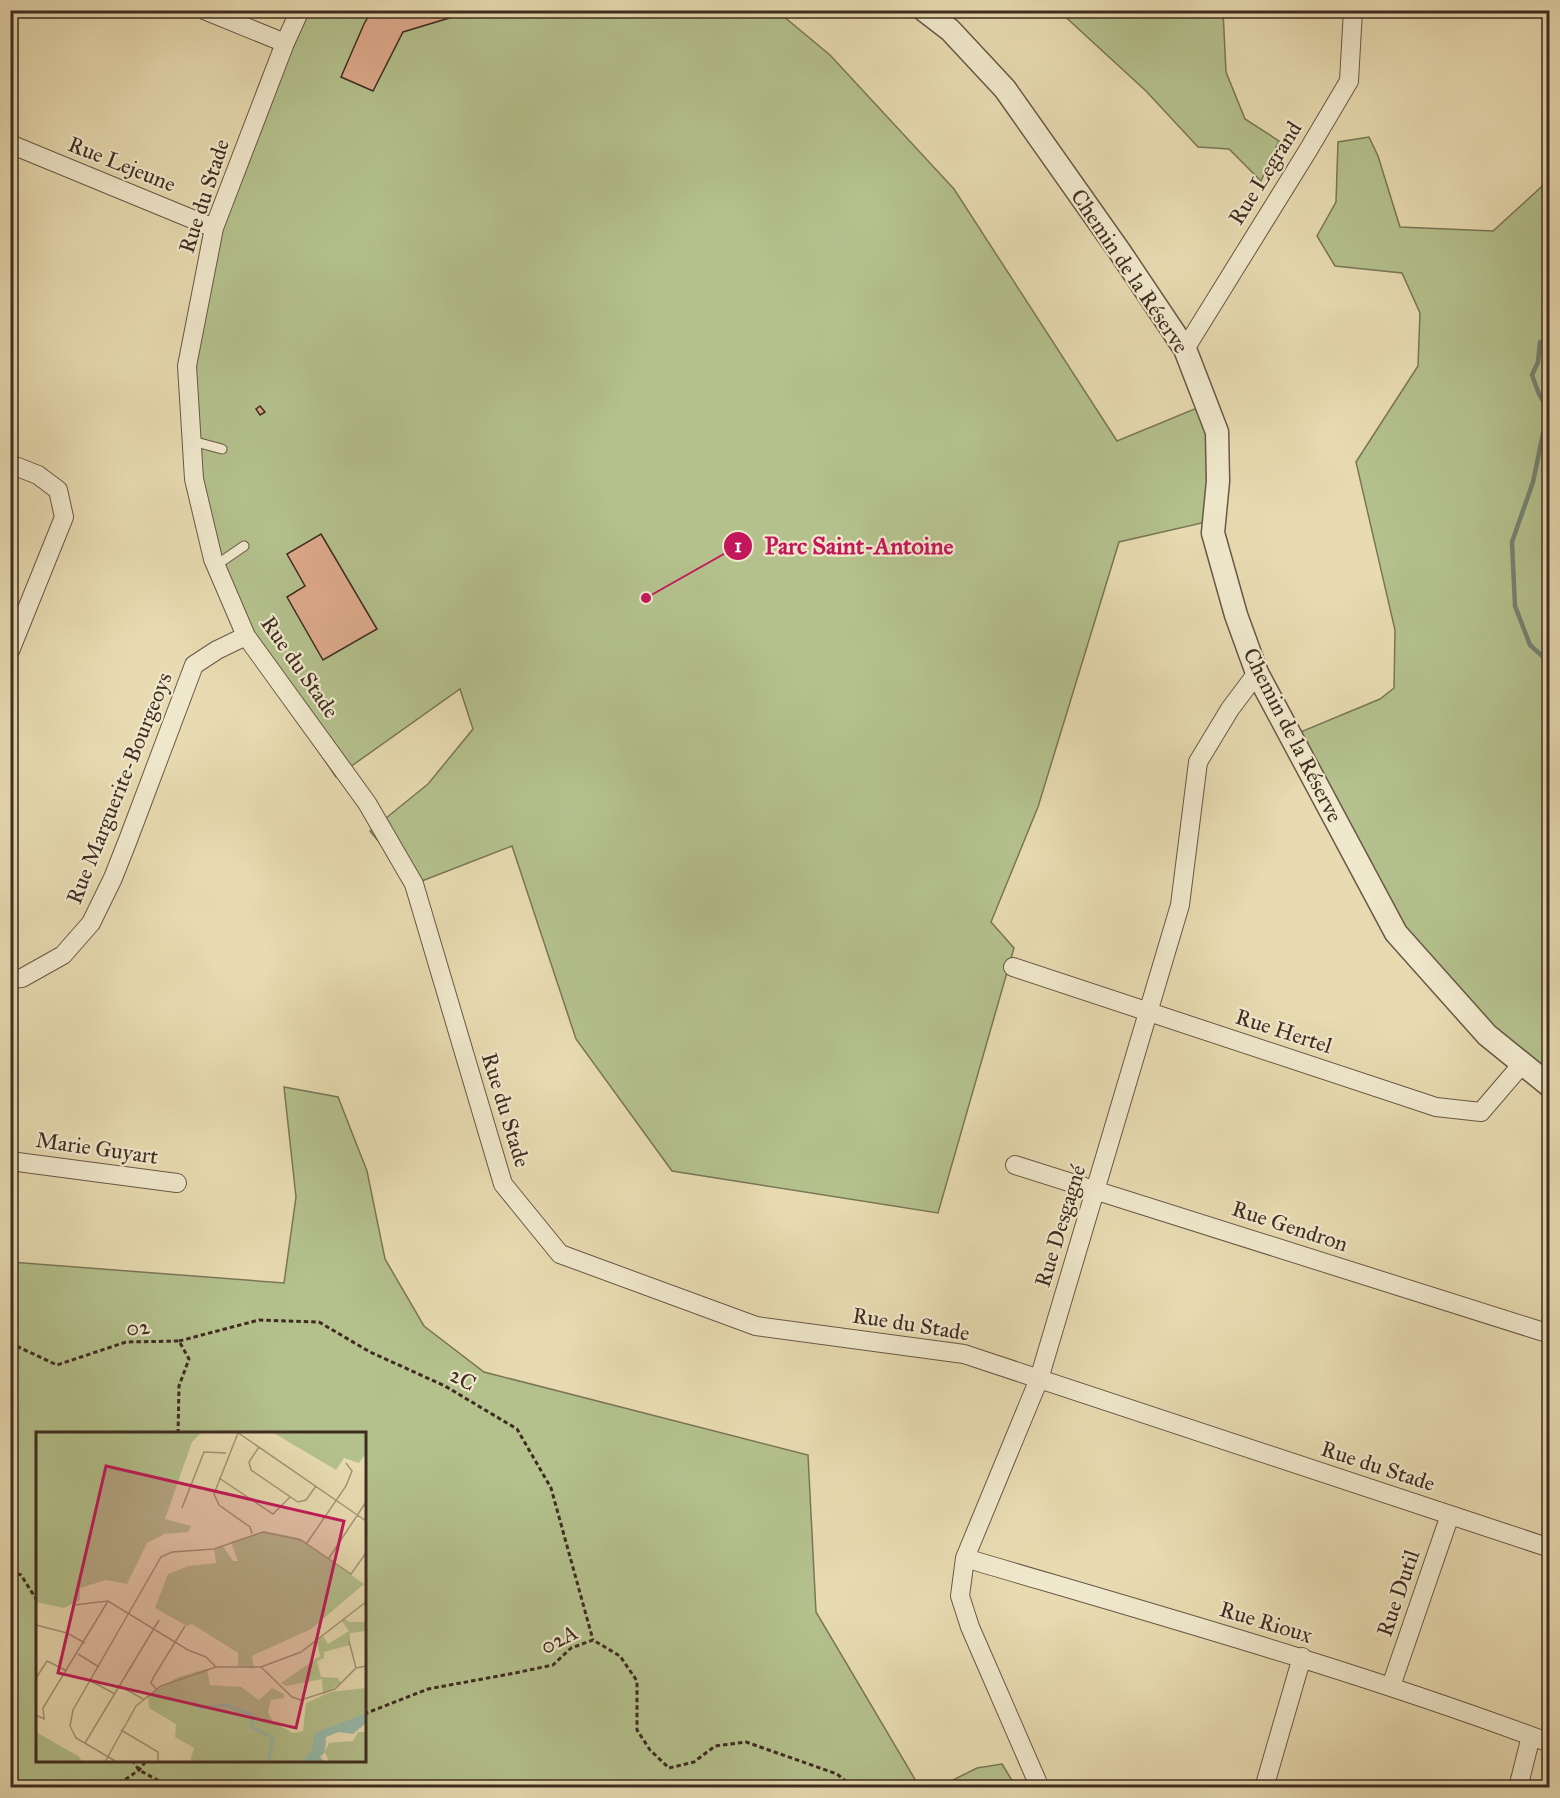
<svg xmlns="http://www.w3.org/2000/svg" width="1560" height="1798" viewBox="0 0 1560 1798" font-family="'IM FELL Great Primer',serif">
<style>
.green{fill:#b4c18d;stroke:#7a7657;stroke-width:1.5;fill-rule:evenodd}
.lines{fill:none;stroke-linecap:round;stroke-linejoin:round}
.stream{stroke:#748274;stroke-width:4.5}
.building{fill:#ddaa8b;stroke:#3f2c21;stroke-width:1.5}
.service-casing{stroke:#695845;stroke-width:11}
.minor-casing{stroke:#695845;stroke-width:20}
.tertiary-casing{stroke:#695845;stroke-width:25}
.path{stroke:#3f2c21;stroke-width:3;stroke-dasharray:4.5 3;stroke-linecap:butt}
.service{stroke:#f0e8cc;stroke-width:9}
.minor{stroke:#f0e8cc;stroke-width:18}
.tertiary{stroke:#f0e8cc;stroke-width:22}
.labels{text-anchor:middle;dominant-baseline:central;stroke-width:4.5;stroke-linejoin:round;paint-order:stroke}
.street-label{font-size:22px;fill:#3f2c21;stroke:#f0e8cc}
.inset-river{fill:none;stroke:#97bbac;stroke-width:3}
.inset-road{fill:none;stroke:#a49577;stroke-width:1.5}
.view{fill:#c2185b;fill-opacity:0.15;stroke:#c2185b;stroke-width:3}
.inset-edge{fill:none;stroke:#3f2c21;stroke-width:3}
.leader{fill:none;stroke:#c2185b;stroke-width:2}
.callout-dot{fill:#c2185b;stroke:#f0e8cc;stroke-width:2}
.mark-label{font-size:18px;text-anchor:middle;font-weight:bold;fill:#fff}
.callout-label{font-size:24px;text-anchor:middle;font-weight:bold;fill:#c2185b;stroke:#f0e8cc;stroke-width:4.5;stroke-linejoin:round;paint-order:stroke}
</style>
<rect width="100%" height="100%" fill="#e8dbb1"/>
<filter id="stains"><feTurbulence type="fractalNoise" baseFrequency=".00333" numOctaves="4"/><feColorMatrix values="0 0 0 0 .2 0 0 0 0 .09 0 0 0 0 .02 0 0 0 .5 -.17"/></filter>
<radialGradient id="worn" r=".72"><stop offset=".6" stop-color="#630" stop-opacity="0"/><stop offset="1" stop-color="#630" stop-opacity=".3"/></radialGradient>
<path class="green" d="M303,11H777L830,55L954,189L1117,441L1209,403L1215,520L1119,542L1038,807L991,922L1014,948L938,1213L672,1171L576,1039L512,846L414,884L370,831L428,784L473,729L460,689L336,777L244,641L184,455L193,297Z
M1059,11H1223L1226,72L1245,119L1279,141L1261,181L1229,149L1198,147L1146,91Z
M1369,137L1378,156L1400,227L1493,231L1549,180V1088L1396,934L1286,738L1380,699L1394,688L1395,630L1356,462L1418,366L1420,313L1402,273L1335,266L1317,236L1336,202L1338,142Z
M284,1087L338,1097L367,1171L385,1259L424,1326L484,1372L808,1455L816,1612L916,1781L923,1787H11V1262L284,1283L296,1197ZM38,1434H364V1760H38Z
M1002,1764L1016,1787H939L977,1768Z"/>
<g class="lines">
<path class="stream" d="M1550,341L1540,342L1538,362L1532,375L1539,394L1548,410L1533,482L1512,542L1515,606L1530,645L1550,663"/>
</g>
<path class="building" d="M372,10H476L403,32L373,91L341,77L364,24Z
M260,406L265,412L260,415L256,409Z
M321,534L377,629L323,660L287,597L305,586L287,554Z"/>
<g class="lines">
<defs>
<path id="service" d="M192,441L222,449
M215,566L244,546"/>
<path id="minor" d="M204,10L285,43
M300,10L285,43L214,228L187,366L194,479L213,559L246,636L367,803L414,884L503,1184L560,1254L756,1326L964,1354L1550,1548
M10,144L214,228
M1185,349L1307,152L1349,81L1353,10
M10,464L38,475L58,490L64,517L10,651
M1013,967L1436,1107L1481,1112L1522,1064
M10,979L22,978L63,955L91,923L113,878L128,840L194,665L217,650L246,636
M10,1161L177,1183
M1015,1165L1550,1334
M965,1558C1161,1616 1358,1671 1550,1743
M1391,1686L1450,1515
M1040,1788L970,1627L960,1596L965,1558L1039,1379L1180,905L1198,762L1230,709L1257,673
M1264,1788L1302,1657
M1518,1788L1531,1736"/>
<path id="tertiary" d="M924,10L950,30L1005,89L1120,252L1185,349L1217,432L1218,481L1213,533L1236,615L1257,673L1396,933L1487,1035L1550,1086"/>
</defs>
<use href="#service" class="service-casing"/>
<use href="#minor" class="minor-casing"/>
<use href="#tertiary" class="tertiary-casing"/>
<path class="path" d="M179,1341L259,1320L319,1322L370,1352L445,1386L517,1429L551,1488L593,1640
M10,1343L57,1365L126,1342L179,1341L189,1359L179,1386L178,1434
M10,1571L21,1575L38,1602
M364,1714L428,1689L515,1673L553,1665L571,1648L593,1640L620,1656L637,1681V1730L650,1750L669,1768L694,1762L715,1746L746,1742L837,1774L854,1788
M132,1760L139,1770L172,1788
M113,1788L139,1770L147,1760"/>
<use href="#service" class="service"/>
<use href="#minor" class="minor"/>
<use href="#tertiary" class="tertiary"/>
</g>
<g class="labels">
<g class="street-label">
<text transform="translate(122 164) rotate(22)">Rue Lejeune</text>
<text transform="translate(1265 173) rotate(-58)">Rue Legrand</text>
<text transform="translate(204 196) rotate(-72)">Rue du Stade</text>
<text transform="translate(1130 271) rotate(56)">Chemin de la Réserve</text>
<text transform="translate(300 667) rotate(55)">Rue du Stade</text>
<text transform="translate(1293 735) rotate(63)">Chemin de la Réserve</text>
<text transform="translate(119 788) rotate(-68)">Rue Marguerite-Bourgeoys</text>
<text transform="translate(1284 1031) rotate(18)">Rue Hertel</text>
<text transform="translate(506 1110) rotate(73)">Rue du Stade</text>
<text transform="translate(97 1148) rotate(8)">Marie Guyart</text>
<text transform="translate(1060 1226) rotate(-73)">Rue Desgagné</text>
<text transform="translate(1290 1226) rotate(18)">Rue Gendron</text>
<text transform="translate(911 1324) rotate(9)">Rue du Stade</text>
<text transform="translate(138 1327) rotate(-5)">02</text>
<text transform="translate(463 1379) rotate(29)">2C</text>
<text transform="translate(1378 1466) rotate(18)">Rue du Stade</text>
<text transform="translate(1398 1593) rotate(-71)">Rue Dutil</text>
<text transform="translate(1266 1622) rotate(17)">Rue Rioux</text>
<text transform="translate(559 1639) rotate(-27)">02A</text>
</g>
</g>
<g transform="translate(36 1432)">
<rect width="330" height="330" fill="#e8dbb1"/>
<path d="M0,0H166L156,10L129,87L155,94L152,100L129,102L111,111L91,152L70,148L44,156V168L28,176L0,170ZM236,0H330V21L323,31L308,26L300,38ZM228,99L263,106L328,152L275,197L216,224L218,237L202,234V221L156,192L151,194L119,176L132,142L153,134L180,131L178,117L186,113L197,129H202L195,110ZM308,186L313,190H330V199L314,201V213L288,220V226L281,229L285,245L302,246L305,251L287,263L286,247L250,254L245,251L284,224L281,209L287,204L292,212L313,199L305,188ZM171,237L174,253L205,255L223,268L236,256L248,262V266L235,268L232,280L237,290L257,301L267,299L270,271L295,260L330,256V281L293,297L266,330H154L158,316L139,305L140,292L113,276L112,264L142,245ZM0,300L42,324L47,330H0ZM322,300H330V330H293L289,320L293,311L317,309Z" fill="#b4c18d"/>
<path d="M330,281V291L317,302L303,300L290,305L289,320L284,325L289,330H266L276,317L279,301Z" fill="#97bbac"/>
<path class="inset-river" d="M154,271L165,276L190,273L216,283V295L237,306L233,328L228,330"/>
<path class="inset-road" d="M201,0L330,89M202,1L178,62L183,73L214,95L216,102M223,15L213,30L215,38L262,70L270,68L280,54M183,46L237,82L254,65M146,76L168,20L190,21M271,111L310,54L316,39L310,31M293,126L330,70M38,173L72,169L152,218L170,225L180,235M0,193L31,201L49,211M313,209L320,236M42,222L63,235M225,235L256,265L265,268L299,257L320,236L330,234M0,246L11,229L31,239M55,249L79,262M84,254L107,267M121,258L115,251L117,246L149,194M0,283L8,287L7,276L72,169M85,298L122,320V330M49,311L123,188M69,330L100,274L125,254L180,235H225L265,220L330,170M81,330L40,306L34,294L37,278L125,125L136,120L178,117L227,100L265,108L315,142L330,121"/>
<path class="view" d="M70,34L308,89L260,296L22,241Z"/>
<rect width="330" height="330" class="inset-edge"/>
</g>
<path class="leader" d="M646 598L738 546"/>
<g class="callout-dot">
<circle cx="646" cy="598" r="6"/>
<circle cx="738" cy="546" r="15"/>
</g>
<g class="mark-label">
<text x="738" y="552">1</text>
</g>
<g class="callout-label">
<text x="859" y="554">Parc Saint-Antoine</text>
</g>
<rect width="1560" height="1798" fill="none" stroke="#e8dbb1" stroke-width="36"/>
<rect x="12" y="12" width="1536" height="1774" fill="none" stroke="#3f2c21" stroke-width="3"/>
<rect x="18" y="18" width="1524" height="1762" fill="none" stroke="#3f2c21" stroke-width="1.5"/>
<rect width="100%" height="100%" filter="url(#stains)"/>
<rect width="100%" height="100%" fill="url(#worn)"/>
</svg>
